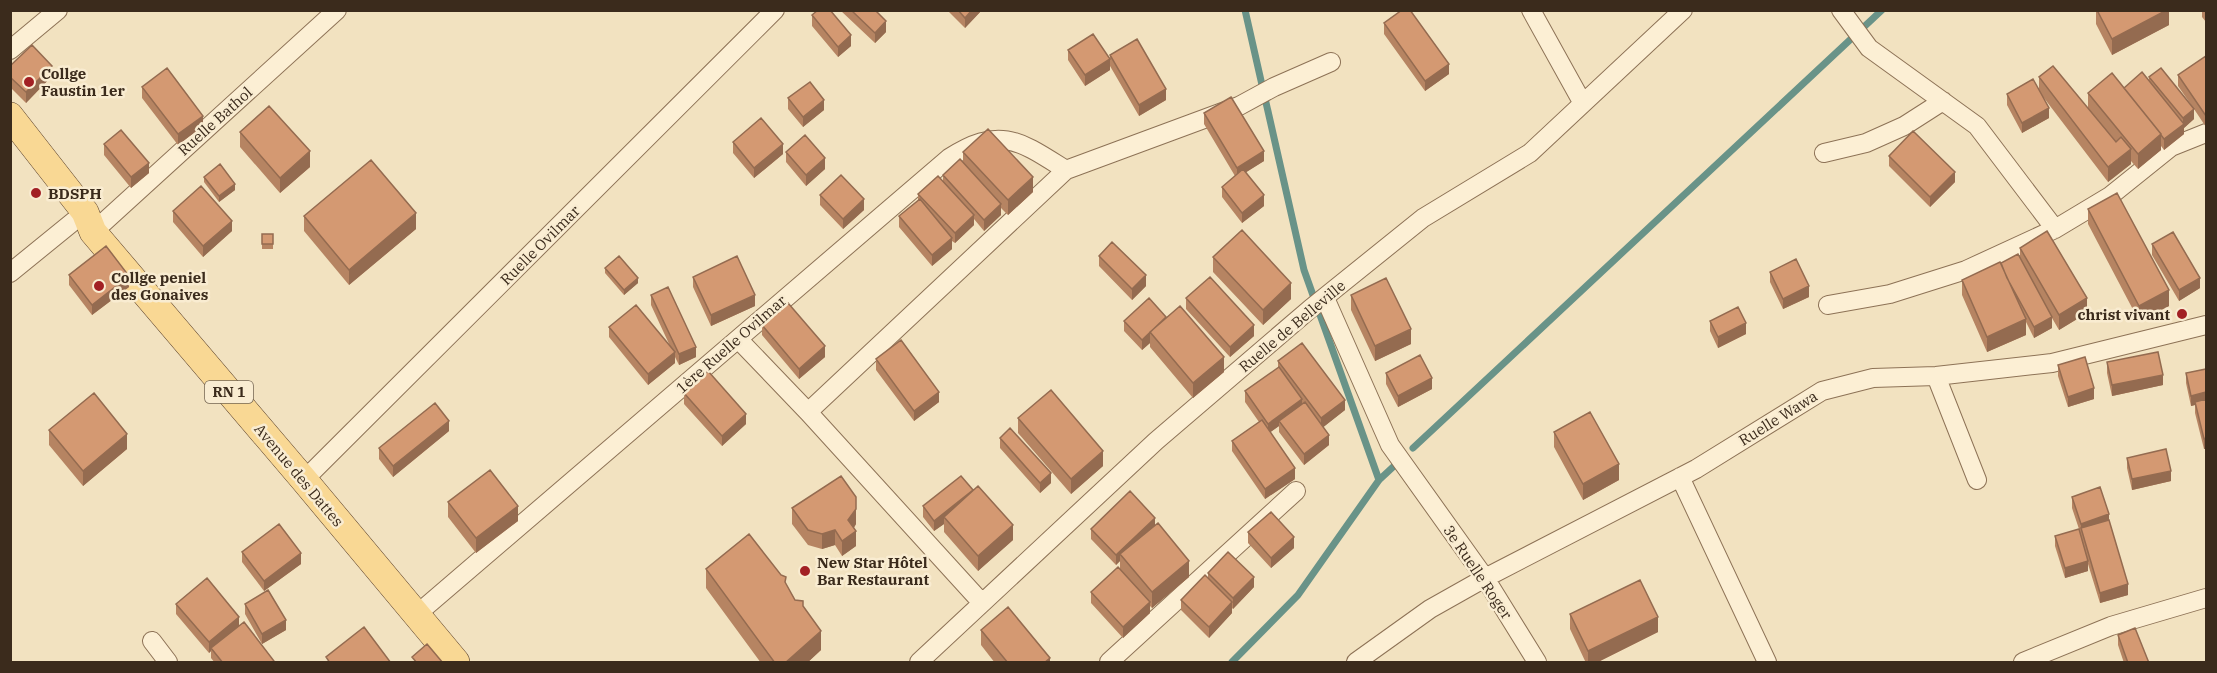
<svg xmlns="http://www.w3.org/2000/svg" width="2217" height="673" viewBox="0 0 2217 673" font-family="'IBM Plex Serif',serif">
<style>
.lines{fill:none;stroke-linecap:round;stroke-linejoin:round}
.stream{stroke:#699388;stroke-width:7}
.minor-casing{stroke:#8d7256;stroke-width:20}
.primary-casing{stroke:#5a402b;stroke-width:28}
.minor{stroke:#fcefd4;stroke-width:18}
.primary{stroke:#f9d894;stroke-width:27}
.wall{fill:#b68462}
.shaded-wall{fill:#946b50}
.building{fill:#d49972;stroke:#946b50;stroke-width:1.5}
.poi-dot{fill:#a22024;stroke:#f9ecd1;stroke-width:2}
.labels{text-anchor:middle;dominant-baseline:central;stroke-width:5;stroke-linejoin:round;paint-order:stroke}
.shield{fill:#f9ecd1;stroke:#746552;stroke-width:1.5}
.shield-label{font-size:14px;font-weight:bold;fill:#3b2b1c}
.poi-label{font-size:15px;font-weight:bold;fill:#3b2b1c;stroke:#f9ecd1;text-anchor:start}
.street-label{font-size:15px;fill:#3b2b1c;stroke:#f9ecd1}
</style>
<rect width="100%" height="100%" fill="#f2e2c0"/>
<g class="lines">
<path class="stream" d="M1245,10L1304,270L1379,480
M1413,448L1882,10
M1232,662L1298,595L1379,480L1393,467"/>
<defs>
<path id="minor" d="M1531,10L1582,102
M1841,10L1869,48L1977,126L2055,229
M10,50L58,10
M1824,153L1866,143L1904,126L1943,101
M93,232L337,10
M10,273L85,212
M1325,298L1390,445L1485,578L1537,662
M1828,305L1890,294L1966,270L2055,229L2110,196L2171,147L2206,133
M738,339L808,412
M1936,376L1977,480
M1680,477L1767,662
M304,480L775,10
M982,603L808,412L1066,170L1239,106L1274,87L1331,62
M416,615L949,158C1000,125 1020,141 1066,170
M152,641L168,662
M919,662L1156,441L1310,309L1423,218L1530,153L1683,10
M1109,662L1296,491
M1356,662L1430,609L1485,578L1696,469L1822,391L1873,378L1936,376L2052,363L2206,325
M2023,662L2111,626L2206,598"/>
<path id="primary" d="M10,116L85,212L93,232L304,480L456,662"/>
</defs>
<use href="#minor" class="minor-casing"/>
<use href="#primary" class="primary-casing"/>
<use href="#minor" class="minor"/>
<use href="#primary" class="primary"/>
</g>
<path class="wall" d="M840,10H875L886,32L875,43Z
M947,10H982L965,28Z
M2096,10H2169V25L2112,55L2096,24Z
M2202,10H2206V22L2202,17Z
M812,15L851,46L838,57L812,26Z
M1384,23L1449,74L1425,91L1384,34Z
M1068,50L1110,70L1085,86L1068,60Z
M1110,55L1166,100L1139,116L1110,66Z
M2206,56V127L2194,109V119L2184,128V134L2164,150L2161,146V150L2138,169L2131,161V164L2108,182L2044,98L2049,118L2022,133L2007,105V94L2039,90V77L2088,108V93L2124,88L2149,81V77L2194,109L2178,86V75Z
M10,66L52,76L26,103L10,87Z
M142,87L203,126L178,145L142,98Z
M788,98L824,110L803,127L788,109Z
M1204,113L1264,161L1246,172L1264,206L1242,223L1222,197V187L1235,176L1204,124Z
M240,132L310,167L280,193L240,147Z
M733,142L783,154L754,178L733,153Z
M104,144L149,173L131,188L104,155Z
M786,152L825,169L806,186L786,162Z
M963,152L1033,192L1008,215L1001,208V215L984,231L974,219V225L955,243L952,241V249L932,266L899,227V216L918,200V194L943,181V175L963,163Z
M1889,156L1955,182L1930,207L1889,166Z
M204,177L235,190L219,202L204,182Z
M820,195L864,210L843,229L820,205Z
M2088,209L2169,306L2139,321L2088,224Z
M173,211L232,231L203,257L173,222Z
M304,216L416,229L349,285L304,231Z
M262,234H273V249H262Z
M2152,244L2200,288L2179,301L2152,255Z
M2020,248L2087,313L2059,330L2052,318V328L2034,338L2026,322V335L1987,352L1962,295V280L2001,263L2020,257Z
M1099,256L1146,286L1132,300L1099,266Z
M1213,257L1291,299L1263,325L1213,272Z
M605,268L638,283L624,295L605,273Z
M1770,272L1809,297L1783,309L1770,282Z
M69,275L129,287L92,315L69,285Z
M693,277L755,306L711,326L693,287Z
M651,295L696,357L679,365L675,357V363L648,385L609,337V327L670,346L651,305Z
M1351,295L1411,344L1375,361L1351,310Z
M1186,298L1254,336L1230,357L1186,309Z
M1166,317L1224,372L1193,398L1150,347V343L1142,350L1124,331V321Z
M1710,321L1746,334L1718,348L1710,331Z
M762,325L825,357L799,379L762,335Z
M876,359L939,402L914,421L876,370Z
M1278,361L1345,410L1323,427L1329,445L1304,465L1279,432V426L1270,432L1295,479L1265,499L1232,451V441L1259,422L1245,402V391L1278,368Z
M2107,362L2163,385L2112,396L2107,373Z
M2058,365L2094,399L2068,407L2058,376Z
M2206,369V449H2204L2195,413V405L2191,406L2186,383V373Z
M1386,373L1432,389L1398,407L1386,384Z
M684,393L746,424L722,446L684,404Z
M1018,418L1103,466L1071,494L1018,433Z
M49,430L127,449L83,486L49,445Z
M449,431L393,477L379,459V448Z
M1554,432L1619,480L1583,500L1554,447Z
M1000,438L1051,483L1040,493L1000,448Z
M2127,458L2171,481L2132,490L2127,468Z
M2072,497L2109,521L2128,595L2100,603L2088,564V571L2065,578L2055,546V536L2079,529L2072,508Z
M448,502L518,521L476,553L448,517Z
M923,506L1013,540L978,571L944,532V524L934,531L923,517Z
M792,508L856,524L854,528L856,546L842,556L835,545L822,549L808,545L792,524Z
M1155,526L1189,577L1152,608L1150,606V613L1123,638L1091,603V592L1120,570V561L1116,565L1091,539V529Z
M1248,532L1294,548L1271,568L1248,543Z
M242,552L301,564L264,591L242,562Z
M706,569L786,584L795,600L803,606L821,650L807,663H761L706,588Z
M1208,573L1254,587L1233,609L1232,608V613L1209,638L1181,610V600L1208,578Z
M176,604L239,626L274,663H215L211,658V651L209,653L176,614Z
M245,604L286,630L262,644L245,614Z
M1570,614L1658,632L1596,663H1586L1570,629Z
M981,630L1050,663H995L981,645Z
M2118,635L2149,663H2124L2118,645Z"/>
<path class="shaded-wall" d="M972,10H982L965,28V18Z
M2167,10H2169V25L2112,55V39Z
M886,21V32L875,43V33Z
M851,35V46L838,57V47Z
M1110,59V70L1085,86V75Z
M1449,64V74L1425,91V81Z
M52,66V76L26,103V92Z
M1166,89V100L1139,116V105Z
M824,100V110L803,127V117Z
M2049,108V118L2022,133V123Z
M2194,109V119L2184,128V134L2164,150V139L2183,124V118Z
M203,116V126L178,145V134Z
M2161,134V150L2138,169V154Z
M783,144V154L754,178V168Z
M2131,149V164L2108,182V167Z
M310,151V167L280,193V178Z
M1264,151V161L1237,178V168Z
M825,158V169L806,186V175Z
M149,163V173L131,188V177Z
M1955,172V182L1930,207V197Z
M1033,177V192L1008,215V200Z
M235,184V190L219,202V196Z
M1264,195V206L1242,223V213Z
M864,199V210L843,229V219Z
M1001,204V215L984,231V220Z
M416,213V229L349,285V270Z
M974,215V225L955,243V233Z
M232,221V231L203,257V246Z
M952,238V249L932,266V255Z
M1146,275V286L1132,300V289Z
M129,276V287L92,315V305Z
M638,278V283L624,295V290Z
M2200,278V288L2179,301V290Z
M1291,283V299L1263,325V310Z
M1809,286V297L1783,309V299Z
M2169,290V306L2139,321V306Z
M755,295V306L711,326V315Z
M2087,298V313L2059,330V315Z
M2052,317V328L2034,338V327Z
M2026,319V335L1987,352V337Z
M1746,323V334L1718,348V337Z
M1254,325V336L1230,357V347Z
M1411,329V344L1375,361V346Z
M1150,332V343L1142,350V340Z
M825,346V357L799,379V369Z
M696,347V357L679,365V354Z
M675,352V363L648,385V374Z
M1224,357V372L1193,398V383Z
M2163,375V385L2112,396V385Z
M1432,378V389L1398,407V396Z
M2094,388V399L2068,407V397Z
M939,392V402L914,421V411Z
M2206,392V403L2195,402V405L2191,406V396Z
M1302,399V410L1279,421V426L1268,434V424Z
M1345,400V410L1321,429V418Z
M746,414V424L722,446V436Z
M449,421V431L393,477V466Z
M127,434V449L83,486V471Z
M1329,435V445L1304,465V454Z
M2206,438V449H2204V439Z
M1103,451V466L1071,494V479Z
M1619,464V480L1583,500V484Z
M1295,468V479L1265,499V489Z
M2171,471V481L2132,490V479Z
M1051,473V483L1040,493V483Z
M973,490V501L944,517V524L934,531V521Z
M856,497V524L848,536V520Z
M518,506V521L476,553V538Z
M2109,514V525L2081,528V524Z
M1155,518V528L1120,554V561L1116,565V555Z
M1013,525V540L978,571V556Z
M835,530V545L822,549V534Z
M856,531V546L842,556V541Z
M1294,537V548L1271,568V558Z
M301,553V564L264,591V581Z
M1189,561V577L1152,608V592Z
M2088,561V571L2065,578V568Z
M1254,577V587L1233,609V598Z
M2128,584V595L2100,603V593Z
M1150,602V613L1123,638V627Z
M1232,602V613L1209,638V627Z
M239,617V627L211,648V651L209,653V642Z
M1658,617V632L1596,663H1588V651Z
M286,620V630L262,644V634Z
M821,631V650L807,663H785Z
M1050,658V663H1044Z"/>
<path class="building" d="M818,10H830L851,35L838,47L812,15Z
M851,10H875L886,21L875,33Z
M958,10H972L965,18Z
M1402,10H1410L1449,64L1425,81L1384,23Z
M2097,10H2167L2112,39Z
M1093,34L1110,59L1085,75L1068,50Z
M1137,39L1166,89L1139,105L1110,55Z
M32,45L52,66L26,92L10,77V66Z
M2206,56V116L2178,75Z
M2053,66L2116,142L2121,137L2131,149L2108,167L2039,77Z
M167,68L203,116L178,134L142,87Z
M2161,68L2194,109L2183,118L2149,77Z
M2142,72L2184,124L2164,139L2161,135V134L2124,88Z
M2112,73L2161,134L2138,154L2088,93Z
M2033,79L2049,108L2022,123L2007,94Z
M810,82L824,100L803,117L788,98Z
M1231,97L1264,151L1237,168L1204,113Z
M269,106L310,151L280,178L240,132Z
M761,118L783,144L754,168L733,142Z
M988,129L1033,177L1008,200L963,152Z
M121,130L149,163L131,177L104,144Z
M1913,131L1955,172L1930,197L1889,156Z
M805,135L825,158L806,175L786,152Z
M960,159L1001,204L984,220L943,175Z
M371,160L416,213L349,270L304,216Z
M220,164L235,184L219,196L204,177Z
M1243,169L1264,195L1242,213L1222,187Z
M841,175L864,199L843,219L820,195Z
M938,176L974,215L955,233L918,194Z
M201,186L232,221L203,246L173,211Z
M2117,193L2169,290L2139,306L2088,209Z
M920,199L952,238L932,255L899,216Z
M1242,230L1291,283L1263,310L1213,257Z
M2047,231L2087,298L2059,315L2020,248Z
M2173,232L2200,278L2179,290L2152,244Z
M262,234H273V244H262Z
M1112,242L1146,275L1132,289L1099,256Z
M106,246L129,276L92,305L69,275Z
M2018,254L2052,317L2034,327L2007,278L2001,263Z
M619,256L638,278L624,290L605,268Z
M737,256L755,295L711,315L693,277Z
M1796,259L1809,286L1783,299L1770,272Z
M2000,262L2026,319L1987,337L1962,280Z
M1210,277L1254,325L1230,347L1186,298Z
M1386,278L1411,329L1375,346L1351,295Z
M668,287L696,347L679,354L651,295Z
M1149,298L1166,317L1142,340L1124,321Z
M788,303L825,346L799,369L762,325Z
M636,305L675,352L648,374L609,327Z
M1180,306L1224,357L1193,383L1150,332Z
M1738,307L1746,323L1718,337L1710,321Z
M901,340L939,392L914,411L876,359Z
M1302,343L1345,400L1321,418L1278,361Z
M2158,352L2163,375L2112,385L2107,362Z
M1420,355L1432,378L1398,396L1386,373Z
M2085,357L2094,388L2068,397L2058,365Z
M1279,367L1302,399L1268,424L1245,391Z
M2206,369V392L2191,396L2186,373Z
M708,371L746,414L722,436L684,393Z
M1051,390L1103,451L1071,479L1018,418Z
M94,393L127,434L83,471L49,430Z
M2206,399V438L2204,439L2195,402Z
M1305,402L1329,435L1304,454L1279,421Z
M435,403L449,421L393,466L379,448Z
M1590,412L1619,464L1583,484L1554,432Z
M1262,420L1295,468L1265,489L1232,441Z
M1010,428L1051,473L1040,483L1000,438Z
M2166,449L2171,471L2132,479L2127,458Z
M490,470L518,506L476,538L448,502Z
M841,476L856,497V509L848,520L856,531L842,541L835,530L822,534L808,530L792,508Z
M961,476L973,490L934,521L923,506Z
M978,486L1013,525L978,556L944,517Z
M2100,487L2109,514L2081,524L2072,497Z
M1130,491L1155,518L1116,555L1091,529Z
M1271,512L1294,537L1271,558L1248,532Z
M2109,520L2128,584L2100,593L2081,528Z
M1158,523L1189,561L1152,592L1120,554Z
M279,524L301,553L264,581L242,552Z
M2079,529L2088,561L2065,568L2055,536Z
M749,534L781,575L786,577L785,582L795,600L803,601V606L821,631L785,663H775L706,569Z
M1228,552L1254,577L1233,598L1208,573Z
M1118,567L1150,602L1123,627L1091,592Z
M1205,575L1232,602L1209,627L1181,600Z
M207,578L239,617L209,642L176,604Z
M1640,580L1658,617L1588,651L1570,614Z
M268,590L286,620L262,634L245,604Z
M1008,607L1050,658L1044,663H1008L981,630Z
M244,622L274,661L273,663H223L211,648Z
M364,627L391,663H330L326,657Z
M2135,628L2149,663H2128L2118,635Z
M427,644L443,663H417L412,657Z"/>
<g class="poi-dot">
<circle cx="29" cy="82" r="6"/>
<circle cx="36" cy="193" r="6"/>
<circle cx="99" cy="286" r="6"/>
<circle cx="2182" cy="314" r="6"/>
<circle cx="805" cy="571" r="6"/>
</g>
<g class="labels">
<rect class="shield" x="205" y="381" width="48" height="22" rx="4.5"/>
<g class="shield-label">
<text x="229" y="392">RN 1</text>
</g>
<g class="poi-label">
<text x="41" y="73">Collge<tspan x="41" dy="17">Faustin 1er</tspan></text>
<text x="48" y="193">BDSPH</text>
<text x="111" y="277">Collge peniel<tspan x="111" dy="17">des Gonaives</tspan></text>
<text x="2170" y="314" text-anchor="end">christ vivant</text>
<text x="817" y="562">New Star Hôtel<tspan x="817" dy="17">Bar Restaurant</tspan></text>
</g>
<g class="street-label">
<text transform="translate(215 121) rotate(-42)">Ruelle Bathol</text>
<text transform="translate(540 245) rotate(-45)">Ruelle Ovilmar</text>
<text transform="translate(1292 326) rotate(-40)">Ruelle de Belleville</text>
<text transform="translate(731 344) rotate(-41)">1ère Ruelle Ovilmar</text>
<text transform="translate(1778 418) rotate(-32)">Ruelle Wawa</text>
<text transform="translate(299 475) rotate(50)">Avenue des Dattes</text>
<text transform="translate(1478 572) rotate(56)">3e Ruelle Roger</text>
</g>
</g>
<rect width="2217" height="673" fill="none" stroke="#3b2b1c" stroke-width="24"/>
</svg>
